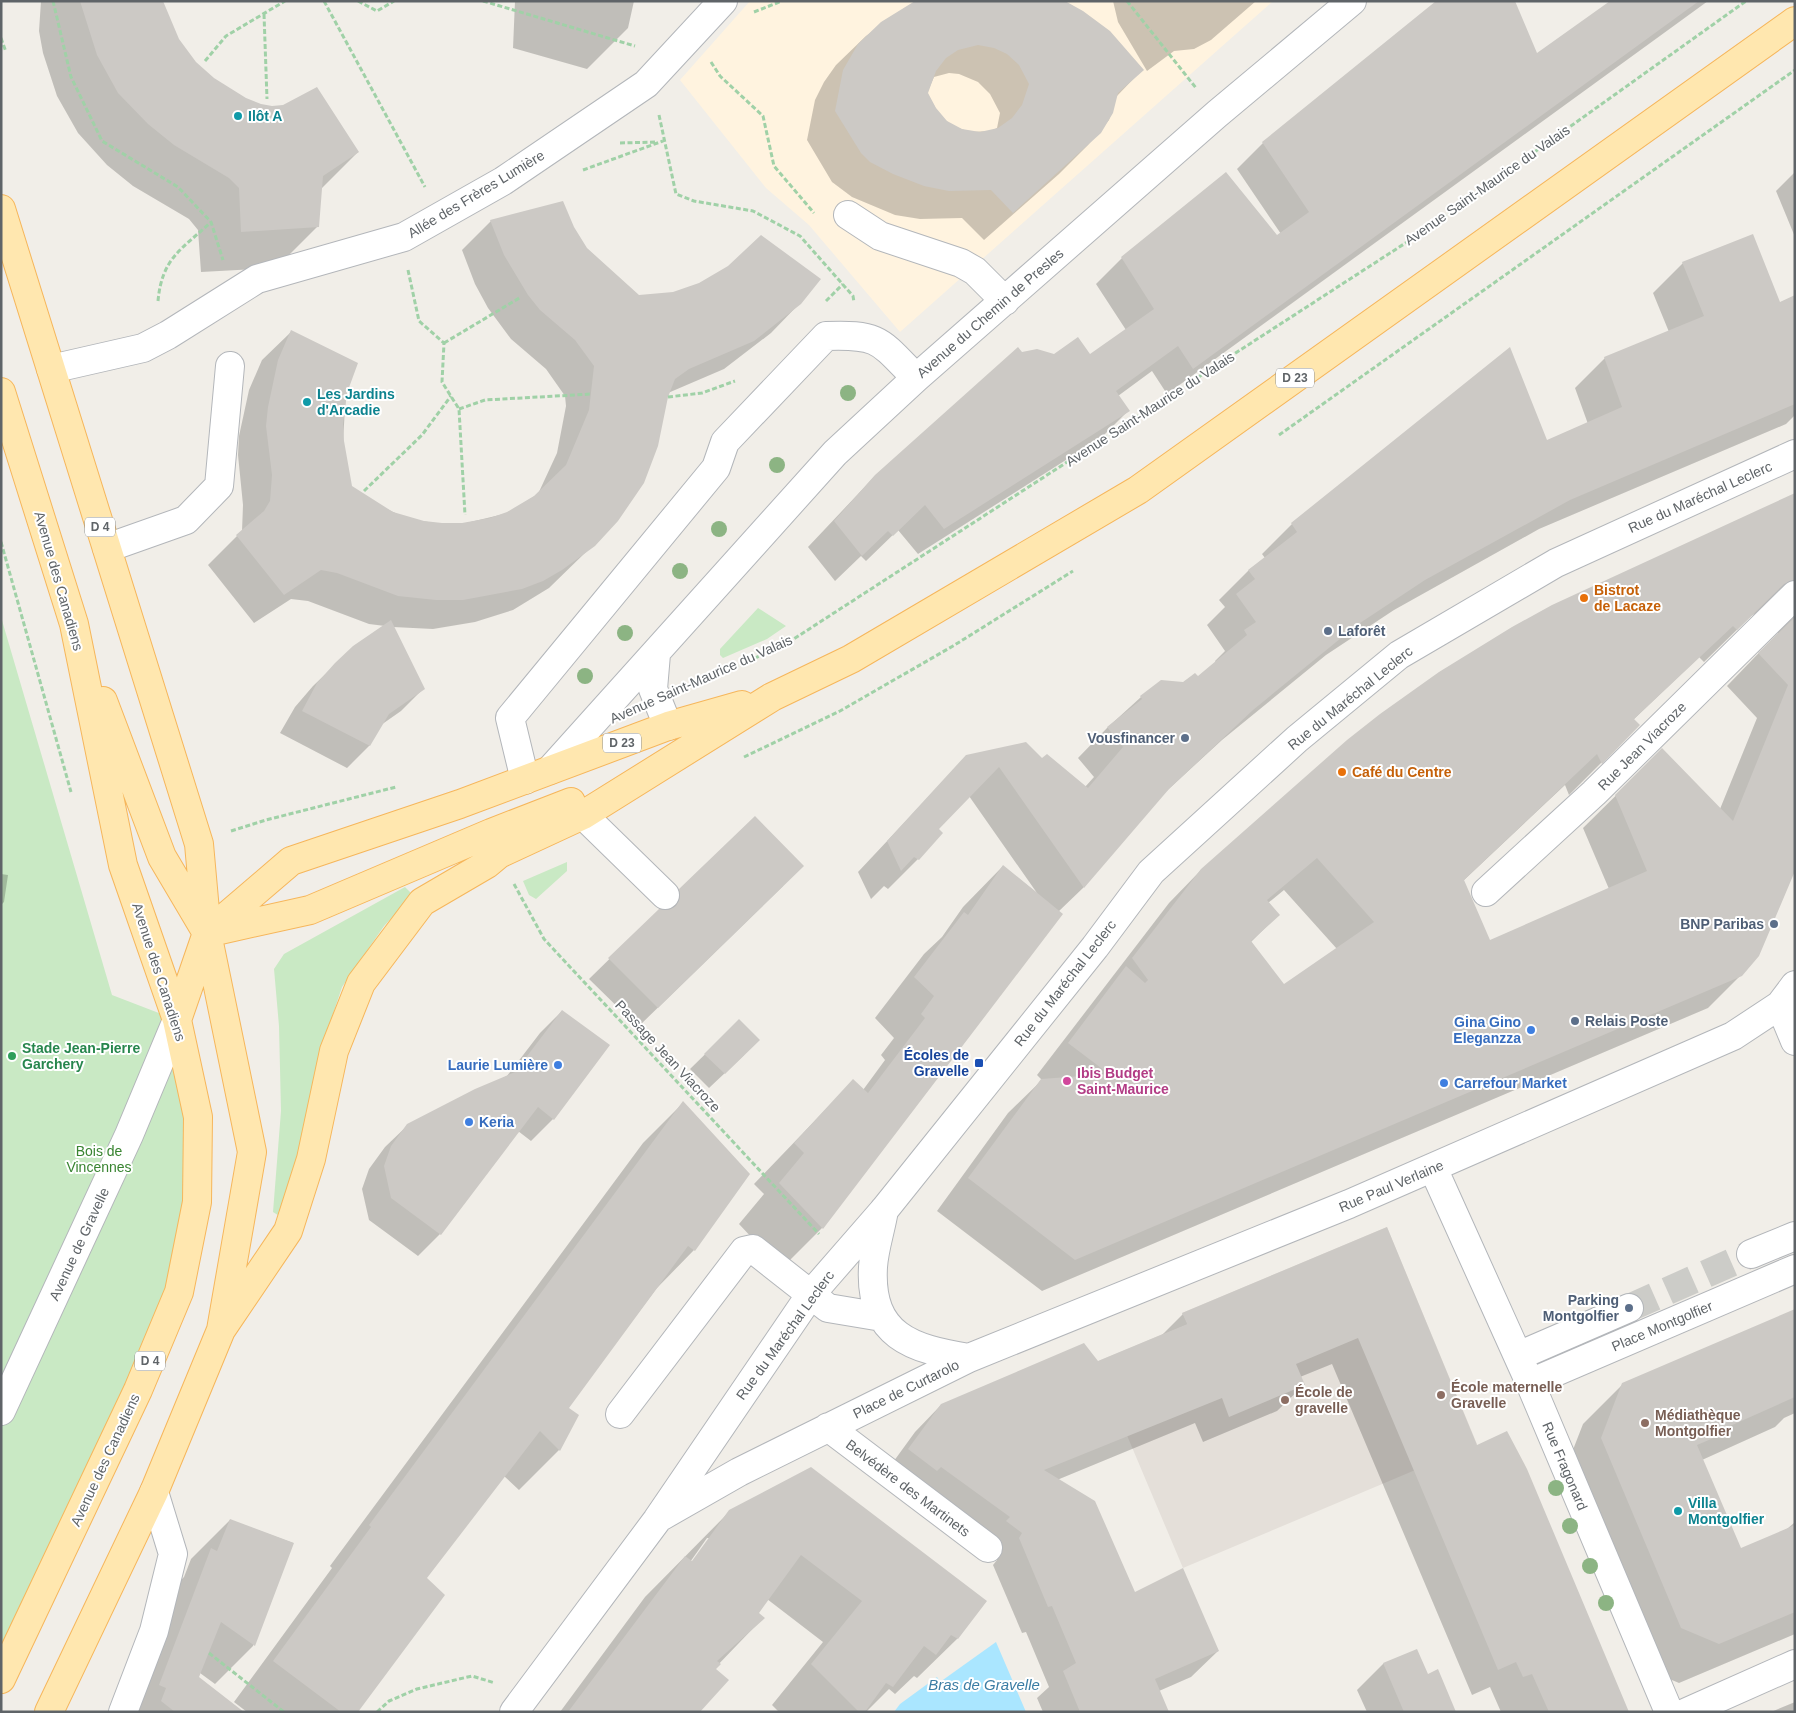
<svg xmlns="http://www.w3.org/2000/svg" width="1796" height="1713" viewBox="0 0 1796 1713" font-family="Arial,sans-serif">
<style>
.commercial{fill:#fff3df}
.education{fill:#e4dfd9}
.green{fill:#c9e9c4}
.water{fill:#aae6ff}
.shadow{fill:#0003;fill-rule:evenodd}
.building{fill:#ccc9c5;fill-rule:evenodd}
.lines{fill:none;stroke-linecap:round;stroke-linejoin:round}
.minor-tunnel{stroke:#ccccc8;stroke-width:28;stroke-dasharray:28 14;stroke-linecap:butt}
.minor-casing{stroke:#b3b6ba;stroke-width:30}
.major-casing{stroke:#f6b65b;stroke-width:30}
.path{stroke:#a0d1a7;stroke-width:3;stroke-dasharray:5 2.5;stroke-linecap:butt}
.minor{stroke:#fff;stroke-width:28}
.major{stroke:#ffe7af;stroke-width:28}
.tree{fill:#8cb483}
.culture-dot{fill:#0f9aa8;stroke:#fff;stroke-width:2}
.food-dot{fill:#e8710a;stroke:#fff;stroke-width:2}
.service-dot{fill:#5c6f8a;stroke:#fff;stroke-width:2}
.shop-dot{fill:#3f7fe0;stroke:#fff;stroke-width:2}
.leisure-dot{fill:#2e9e5b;stroke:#fff;stroke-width:2}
.transit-dot{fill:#1a4fb4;stroke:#fff;stroke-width:2}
.hotel-dot{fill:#d1479c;stroke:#fff;stroke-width:2}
.education-dot{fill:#8d6e63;stroke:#fff;stroke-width:2}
.labels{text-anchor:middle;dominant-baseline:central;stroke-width:4;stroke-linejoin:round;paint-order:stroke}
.shield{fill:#fff;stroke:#8f9295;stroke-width:1}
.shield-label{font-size:12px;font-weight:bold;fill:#5f6468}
.culture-label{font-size:14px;font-weight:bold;fill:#0d838f;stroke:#fff;text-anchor:start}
.street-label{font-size:14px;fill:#5f6468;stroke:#fff}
.food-label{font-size:14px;font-weight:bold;fill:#c56008;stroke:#fff;text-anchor:start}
.service-label{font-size:14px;font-weight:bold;fill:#4e5e75;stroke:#fff;text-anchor:end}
.shop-label{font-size:14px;font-weight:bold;fill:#366cbe;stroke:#fff;text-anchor:end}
.leisure-label{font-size:14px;font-weight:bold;fill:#27864d;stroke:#fff;text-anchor:start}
.transit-label{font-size:14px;font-weight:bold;fill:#164399;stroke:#fff;text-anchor:end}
.hotel-label{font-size:14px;font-weight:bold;fill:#b23c85;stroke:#fff;text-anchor:start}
.park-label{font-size:14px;fill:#398431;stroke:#fff}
.education-label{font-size:14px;font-weight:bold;fill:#785e54;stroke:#fff;text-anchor:start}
.water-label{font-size:15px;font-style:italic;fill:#3b7da4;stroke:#fff}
</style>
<rect width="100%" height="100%" fill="#f1eee8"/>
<path class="commercial" d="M750,1H1273L900,332L809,225L766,188L680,80Z"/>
<path class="education" d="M1387,1227L1477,1444L1183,1568L1096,1362L1187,1324L1182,1313Z"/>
<path class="green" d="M758,608L786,626L767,639L723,658L720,655V649Z
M1,617L112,995L177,1020L198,1117L179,1292L1,1679Z
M567,862V871L536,899L529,895L523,881Z
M405,887L413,895L384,926L342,987L321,1050L303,1142L281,1217L273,1212L281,1111L279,1026L274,969L284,954Z"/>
<path class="water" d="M996,1642L1026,1712H894L900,1704L937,1677L940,1682Z"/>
<path class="shadow" d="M41,1H162L178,40L195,63L214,79L246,99L358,152L321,189L317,227L276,268L201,272L198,230L189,219L133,186L107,165L78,133L57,96L43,53L39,31Z
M515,1H634L628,28L587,69L513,48Z
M1113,1H1256L1211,40L1194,49L1174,51L1147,71L1118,22Z
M1613,1H1708L1167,394L1152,371L1118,396L1128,411L1102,437L918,554L898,530L866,561L861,556L835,581L808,547L876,475L1022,354L1090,356L1126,330L1096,284L1122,258L1277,237L1281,234L1237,169L1263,143L1537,55Z
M906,7L1142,70L1116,97L1109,120L1088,145L1059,174L984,240L962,218L920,219L895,215L852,197L832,182L807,140L815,100L824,82L836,65L866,36ZM949,73L959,74L978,82L990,94L1000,113L997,128L991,131L970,132L953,126L940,116L927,93L934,77Z
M1795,172V237L1776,191Z
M491,221L573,227L586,248L639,297L800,303L771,333L724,369L668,393L588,550L549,588L513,610L475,622L433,629L393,627L423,689L401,711L381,725L369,746L347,768L280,733L295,707L313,686L336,664L385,626L369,624L308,601L291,599L254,623L208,565L242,531L243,505L238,455L239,436L249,390L262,360L291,332L346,392L343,441L351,487L372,502L408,519L442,524H462L508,513L538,494L557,453L566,406L565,396L546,369L511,339L488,308L475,284L462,250Z
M1683,263L1779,303L1795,296V415L1786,424L1539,529L1394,610L1326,655L1222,740L1160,797L1083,888L1058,912L822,1228L781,1269L739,1224L764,1194L754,1184L853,1081L863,1090L885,1060L881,1055L894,1038L875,1018L924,954L942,937L963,907L1003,866L1037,893L969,796L937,829L918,859L888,889L884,886L871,899L858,872L967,756L1042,760L1085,787L1094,777L1078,758L1107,728L1141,697L1197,678L1216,663L1215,661L1225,651L1207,625L1225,607L1219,600L1249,570L1265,558L1262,554L1292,524L1546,442L1588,424L1575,388L1605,358L1669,332L1653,293Z
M1795,495V868L1741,975L1708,1008L1042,1291L937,1211L1008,1113L1042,1080L1037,1075L1169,903L1202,869ZM1758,612H1766L1778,624V633L1727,686L1757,718L1720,809L1662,750L1583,828L1609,889L1490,942L1463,881L1565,785L1569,795L1639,725L1633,720L1699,657L1704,662L1751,616ZM1284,890L1337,949L1284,986L1251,942L1278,915L1268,903Z
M1,874L8,875L4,902L1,905Z
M783,886L638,1027L589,979L680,890Z
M562,1011L553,1119L531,1141L518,1131L440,1234L418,1256L369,1220L362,1189L369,1169L385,1147L408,1125L507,1076L540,1033Z
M739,1021L744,1055L709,1088L690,1069Z
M683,1103L748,1174L694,1250L656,1289L567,1408L559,1450L519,1490L504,1476L425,1578L356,1712H247L234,1702L332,1568L330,1566L643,1143Z
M1387,1229L1477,1447L1628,1712H1501L1490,1687L1472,1695L1332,1364L1300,1377L1304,1385L1277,1411L1203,1442L1195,1423L1057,1480L1135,1594L1218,1651L1191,1677L1159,1691L1168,1712H1043L1037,1698L1049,1687L1026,1632L1022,1633L993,1565L997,1560L883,1476L915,1432L941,1405L1098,1363L1160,1337L1183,1314Z
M1795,1311V1413L1784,1418L1775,1427L1702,1460L1740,1550L1787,1529L1795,1522V1634L1679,1683L1641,1667L1562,1478L1583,1424L1623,1384Z
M732,1509L986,1601L957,1639L917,1678L914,1676L895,1694L889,1689L866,1712H779L772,1705L823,1642L767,1599L757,1613L763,1618L714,1669L698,1712H560L645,1597ZM707,1538H711L690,1567L688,1565Z
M230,1520L293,1543L253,1646L215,1684L200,1673L198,1678L228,1712H126L173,1588L184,1577L191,1559Z
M1417,1651L1427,1675L1454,1712H1367L1357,1690L1383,1664Z
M1795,1702V1712H1771Z"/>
<path class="building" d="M80,1H163L179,39L196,62L214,78L246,98L261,104L272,106L283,105L317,87L359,152L323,176L319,227L241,232L239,188L229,178L174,145L148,124L118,93L97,55Z
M915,1H1065L1083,11L1110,31L1144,70L1118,93L1113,113L1101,133L1013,213L991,190L949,191L924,186L893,174L870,162L861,153L835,111L843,70L858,44L881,22ZM978,45L994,48L1007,54L1019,65L1029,84L1022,105L1012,118L998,128L980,132L962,129L947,121L936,108L928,93L936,71L946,58L958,50Z
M1436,1H1515L1537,53L1610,1H1699L1193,369L1178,346L1116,391L1130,411L944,529L925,505L893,536L888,531L862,556L834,521L875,475L1018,347L1022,352L1037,349L1054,354L1078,337L1090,354L1154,309L1121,257L1226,172L1277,235L1309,212L1262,142Z
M563,201L574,227L587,248L639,295L673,292L699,283L728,266L761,235L821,279L801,304L754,341L689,369L675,379L668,397L658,446L644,483L618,521L595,546L562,570L543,581L522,589L463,600H436L398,596L337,573L321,570L284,595L236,535L264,511L270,501L272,475L266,426L268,407L278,360L291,330L358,363L347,393L343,424L344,441L352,486L393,512L424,521L442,523H462L490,518L507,512L534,496L566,465L589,410L594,366L575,340L540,310L528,295L504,255L490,220Z
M1753,234L1780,302L1795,295V404L1570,500L1425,580L1357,625L1253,710L1169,789L1084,888L999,767L939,829L943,833L919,860L914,857L901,871L887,841L966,755L1026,742L1042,758L1047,754L1088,788L1123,747L1107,727L1142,699L1140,696L1161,680L1183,682L1195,673L1198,676L1247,635L1244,630L1256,622L1236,594L1255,579L1248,570L1297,532L1291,523L1510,347L1547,440L1622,407L1604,357L1704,316L1682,262Z
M1795,493V580L1784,584L1737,630L1733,626L1634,719L1640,725L1602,764L1597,754L1464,880L1490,940L1647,871L1615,795L1662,748L1733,821L1788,685L1758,653L1795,617V871L1759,956L1742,976L1075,1260L968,1178L1041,1079L1109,1074L1068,1043L1126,966L1145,983L1148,980L1132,958L1201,869L1347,740L1380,714L1439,672L1512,627L1552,605ZM1317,858L1374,922L1284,984L1251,941L1280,915L1267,900Z
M391,620L425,689L389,714L370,746L302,711L317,683L335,663L353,646Z
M755,816L804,866L658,1008L608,958L659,909L669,910L676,906L680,898L679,889Z
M1003,865L1063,914L823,1229L779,1183L804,1153L794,1143L853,1079L868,1093L925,1018L921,1014L934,996L914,977L964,912L968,915Z
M562,1010L610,1045L554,1120L538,1107L441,1235L391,1198L384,1166L391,1146L407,1124L475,1089L515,1072Z
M739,1019L760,1040L725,1074L704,1054Z
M683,1101L750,1174L695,1251L688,1246L569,1408L579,1415L560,1451L540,1431L427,1578L445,1595L358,1712H341L273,1661L371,1527L369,1525Z
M1387,1227L1477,1445L1507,1431L1527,1469L1629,1712H1549L1532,1674L1523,1677L1516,1662L1498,1670L1358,1338L1296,1364L1305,1385L1229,1417L1222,1398L1044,1470L1095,1501L1135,1592L1183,1568L1219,1651L1155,1679L1169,1712H1080L1063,1671L1076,1663L1052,1606L1048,1607L1019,1538L1022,1533L1006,1521L1010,1517L941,1467L937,1471L908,1449L941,1404L1084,1343L1098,1361L1187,1324L1182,1313Z
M1795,1309V1397L1721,1430L1723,1434L1697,1445L1741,1548L1795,1525V1612L1719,1644L1681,1628L1601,1438L1622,1383Z
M811,1467L987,1601L958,1639L951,1635L936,1655L924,1646L893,1687L886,1683L865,1712H859L811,1664L862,1601L801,1555L759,1613L765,1618L717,1661L721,1664L716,1669L729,1680L700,1712H568L685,1556L692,1561L729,1510Z
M230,1519L294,1543L255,1646L221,1622L199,1677L244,1712H175L161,1701L166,1688L159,1685L211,1548L217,1551Z
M1417,1649L1428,1674L1438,1669L1456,1712H1404L1383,1663Z"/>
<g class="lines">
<path class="minor-tunnel" d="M1629,1308L1751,1254"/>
<defs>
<path id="minor" d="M848,215L880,236L961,263L975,271L1005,301
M51,369L143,348L168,335L257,279L404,237L503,181L646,84L723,1
M107,548L186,520L219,486L230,366
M656,654L653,689L668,726
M550,770L835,453L916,378L1217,114L1352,1
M525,780L510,718L716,468L725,442L826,336C880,334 880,341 916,378
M583,815L665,895
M1486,892L1594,793L1795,595
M1780,1005L1795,1041
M1433,1168L1530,1383L1669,1712
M884,1210C881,1229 874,1249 873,1267C869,1336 912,1349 969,1358
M1751,1254L1795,1236
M1518,1356L1629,1308
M1530,1383L1795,1269
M1,1411L129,1135L177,1020
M620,1414L744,1251L753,1249L828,1308L882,1317
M828,1427L988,1548
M662,1516L739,1472L969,1358L1349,1204L1733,1036L1780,1005L1795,985
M123,1712L154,1631L173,1554L154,1492
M514,1712L657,1520L811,1294L885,1209L1095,947L1151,872L1297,739L1399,655L1556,563L1795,454
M1687,1712L1795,1664"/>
<path id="major" d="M1,209L199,844L207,933L252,1152L221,1330L154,1492L49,1712
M1,392L74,624L123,865L177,1020L198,1117L197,1202L179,1292L138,1390L1,1679
M103,701L162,857L207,933L177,1020
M211,932L310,910L491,833L571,802
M207,933L291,861L460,804L668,726L742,705
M221,1330L288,1231L311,1159L334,1051L361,983L422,902L487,864L499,854L583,815L772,697L851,659L1138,490L1795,21"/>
</defs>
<use href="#minor" class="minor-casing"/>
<use href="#major" class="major-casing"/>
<path class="path" d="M53,1L71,77L102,141L178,187L211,222L223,260
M324,1L425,187
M358,1L377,11L394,1
M483,1L635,46
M1127,1L1196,88
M754,12L782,1
M264,14L267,99
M1,38L6,52
M205,61L226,36L285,1
M711,62L720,76L763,116L774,166L814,213
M659,115L676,194L694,201L753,211L800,236L853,296L854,302
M620,143L657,142
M583,170L663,141
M408,270L419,321L444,343L442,382L459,409L465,515
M158,301C162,258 181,250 211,222
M826,301L843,284
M444,343L521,297
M668,397L702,393L735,381
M459,409L485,400L592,394
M1279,435L1795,70
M364,491L422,435L451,396
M1,542L71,792
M720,674L786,644L1421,233L1746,1
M744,757L840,711L953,646L1073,571
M231,831L266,820L396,787
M514,884L544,939L819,1234
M209,1653L284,1712
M377,1712L389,1701L417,1689L472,1676L495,1683"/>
<use href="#minor" class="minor"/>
<use href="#major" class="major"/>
</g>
<g class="tree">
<circle cx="848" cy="393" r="8"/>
<circle cx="777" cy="465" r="8"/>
<circle cx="719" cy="529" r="8"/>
<circle cx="680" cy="571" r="8"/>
<circle cx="625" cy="633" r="8"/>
<circle cx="585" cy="676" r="8"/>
<circle cx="1556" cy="1488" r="8"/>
<circle cx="1570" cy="1526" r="8"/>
<circle cx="1590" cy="1566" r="8"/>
<circle cx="1606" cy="1603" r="8"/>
</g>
<g class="culture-dot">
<circle cx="238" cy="116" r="5"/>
<circle cx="307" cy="402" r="5"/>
<circle cx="1678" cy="1511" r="5"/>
</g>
<g class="food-dot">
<circle cx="1584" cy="598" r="5"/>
<circle cx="1342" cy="772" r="5"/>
</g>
<g class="service-dot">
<circle cx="1328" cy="631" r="5"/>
<circle cx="1185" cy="738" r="5"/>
<circle cx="1774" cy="924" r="5"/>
<circle cx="1575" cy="1021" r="5"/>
<circle cx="1629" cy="1308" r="5"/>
</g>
<g class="shop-dot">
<circle cx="1531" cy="1030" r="5"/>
<circle cx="558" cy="1065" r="5"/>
<circle cx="1444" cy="1083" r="5"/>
<circle cx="469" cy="1122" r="5"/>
</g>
<circle class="leisure-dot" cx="12" cy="1056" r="5"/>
<rect class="transit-dot" x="974" y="1058" width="10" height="10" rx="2.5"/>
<circle class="hotel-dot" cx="1067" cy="1081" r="5"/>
<g class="education-dot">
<circle cx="1441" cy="1395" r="5"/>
<circle cx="1285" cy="1400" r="5"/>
<circle cx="1645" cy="1423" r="5"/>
</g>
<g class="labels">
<g class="shield">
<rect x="1276" y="368.5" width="38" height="19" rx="4"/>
<rect x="85" y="517.5" width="30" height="19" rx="4"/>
<rect x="603" y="733.5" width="38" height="19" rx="4"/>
<rect x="135" y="1351.5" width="30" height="19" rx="4"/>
</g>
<g class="shield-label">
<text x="1295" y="378">D 23</text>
<text x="100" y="527">D 4</text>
<text x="622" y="743">D 23</text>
<text x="150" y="1361">D 4</text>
</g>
<g class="culture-label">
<text x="248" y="116">Ilôt A</text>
<text x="317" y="394">Les Jardins<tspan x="317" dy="16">d'Arcadie</tspan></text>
<text x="1688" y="1503">Villa<tspan x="1688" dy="16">Montgolfier</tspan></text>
</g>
<g class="street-label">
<text transform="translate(1487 185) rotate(-35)">Avenue Saint-Maurice du Valais</text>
<text transform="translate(476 194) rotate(-31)">Allée des Frères Lumière</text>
<text transform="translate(990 313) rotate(-41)">Avenue du Chemin de Presles</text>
<text transform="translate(1150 409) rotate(-33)">Avenue Saint-Maurice du Valais</text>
<text transform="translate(1700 497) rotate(-24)">Rue du Maréchal Leclerc</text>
<text transform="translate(59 581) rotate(74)">Avenue des Canadiens</text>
<text transform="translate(701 679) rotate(-24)">Avenue Saint-Maurice du Valais</text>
<text transform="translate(1350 698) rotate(-39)">Rue du Maréchal Leclerc</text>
<text transform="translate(1642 746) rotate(-45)">Rue Jean Viacroze</text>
<text transform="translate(159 972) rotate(72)">Avenue des Canadiens</text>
<text transform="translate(1065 983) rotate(-52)">Rue du Maréchal Leclerc</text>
<text transform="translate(668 1056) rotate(47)">Passage Jean Viacroze</text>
<text transform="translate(1391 1186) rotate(-23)">Rue Paul Verlaine</text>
<text transform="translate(79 1244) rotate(-65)">Avenue de Gravelle</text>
<text transform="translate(1662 1326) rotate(-23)">Place Montgolfier</text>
<text transform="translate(785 1335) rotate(-54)">Rue du Maréchal Leclerc</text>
<text transform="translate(906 1389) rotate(-26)">Place de Curtarolo</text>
<text transform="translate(105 1460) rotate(-65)">Avenue des Canadiens</text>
<text transform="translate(1565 1466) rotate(67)">Rue Fragonard</text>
<text transform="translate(908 1488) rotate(37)">Belvédère des Martinets</text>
</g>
<g class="food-label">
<text x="1594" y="590">Bistrot<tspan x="1594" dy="16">de Lacaze</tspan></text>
<text x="1352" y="772">Café du Centre</text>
</g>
<g class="service-label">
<text x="1338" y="631" text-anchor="start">Laforêt</text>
<text x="1175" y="738">Vousfinancer</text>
<text x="1764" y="924">BNP Paribas</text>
<text x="1585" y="1021" text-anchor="start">Relais Poste</text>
<text x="1619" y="1300">Parking<tspan x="1619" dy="16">Montgolfier</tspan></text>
</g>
<g class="shop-label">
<text x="1521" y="1022">Gina Gino<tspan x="1521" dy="16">Eleganzza</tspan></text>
<text x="548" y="1065">Laurie Lumière</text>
<text x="1454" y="1083" text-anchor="start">Carrefour Market</text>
<text x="479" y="1122" text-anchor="start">Keria</text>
</g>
<g class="leisure-label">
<text x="22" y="1048">Stade Jean-Pierre<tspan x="22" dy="16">Garchery</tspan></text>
</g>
<g class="transit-label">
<text x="969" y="1055">Écoles de<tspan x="969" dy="16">Gravelle</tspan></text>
</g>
<g class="hotel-label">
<text x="1077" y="1073">Ibis Budget<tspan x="1077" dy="16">Saint-Maurice</tspan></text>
</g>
<g class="park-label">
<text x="99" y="1151">Bois de<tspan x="99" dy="16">Vincennes</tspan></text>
</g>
<g class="education-label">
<text x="1451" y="1387">École maternelle<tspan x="1451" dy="16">Gravelle</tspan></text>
<text x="1295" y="1392">École de<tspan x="1295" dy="16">gravelle</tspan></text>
<text x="1655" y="1415">Médiathèque<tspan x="1655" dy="16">Montgolfier</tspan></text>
</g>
<g class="water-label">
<text x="984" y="1684">Bras de Gravelle</text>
</g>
</g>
<rect width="1796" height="1713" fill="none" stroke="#5f6468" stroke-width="5"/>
</svg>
